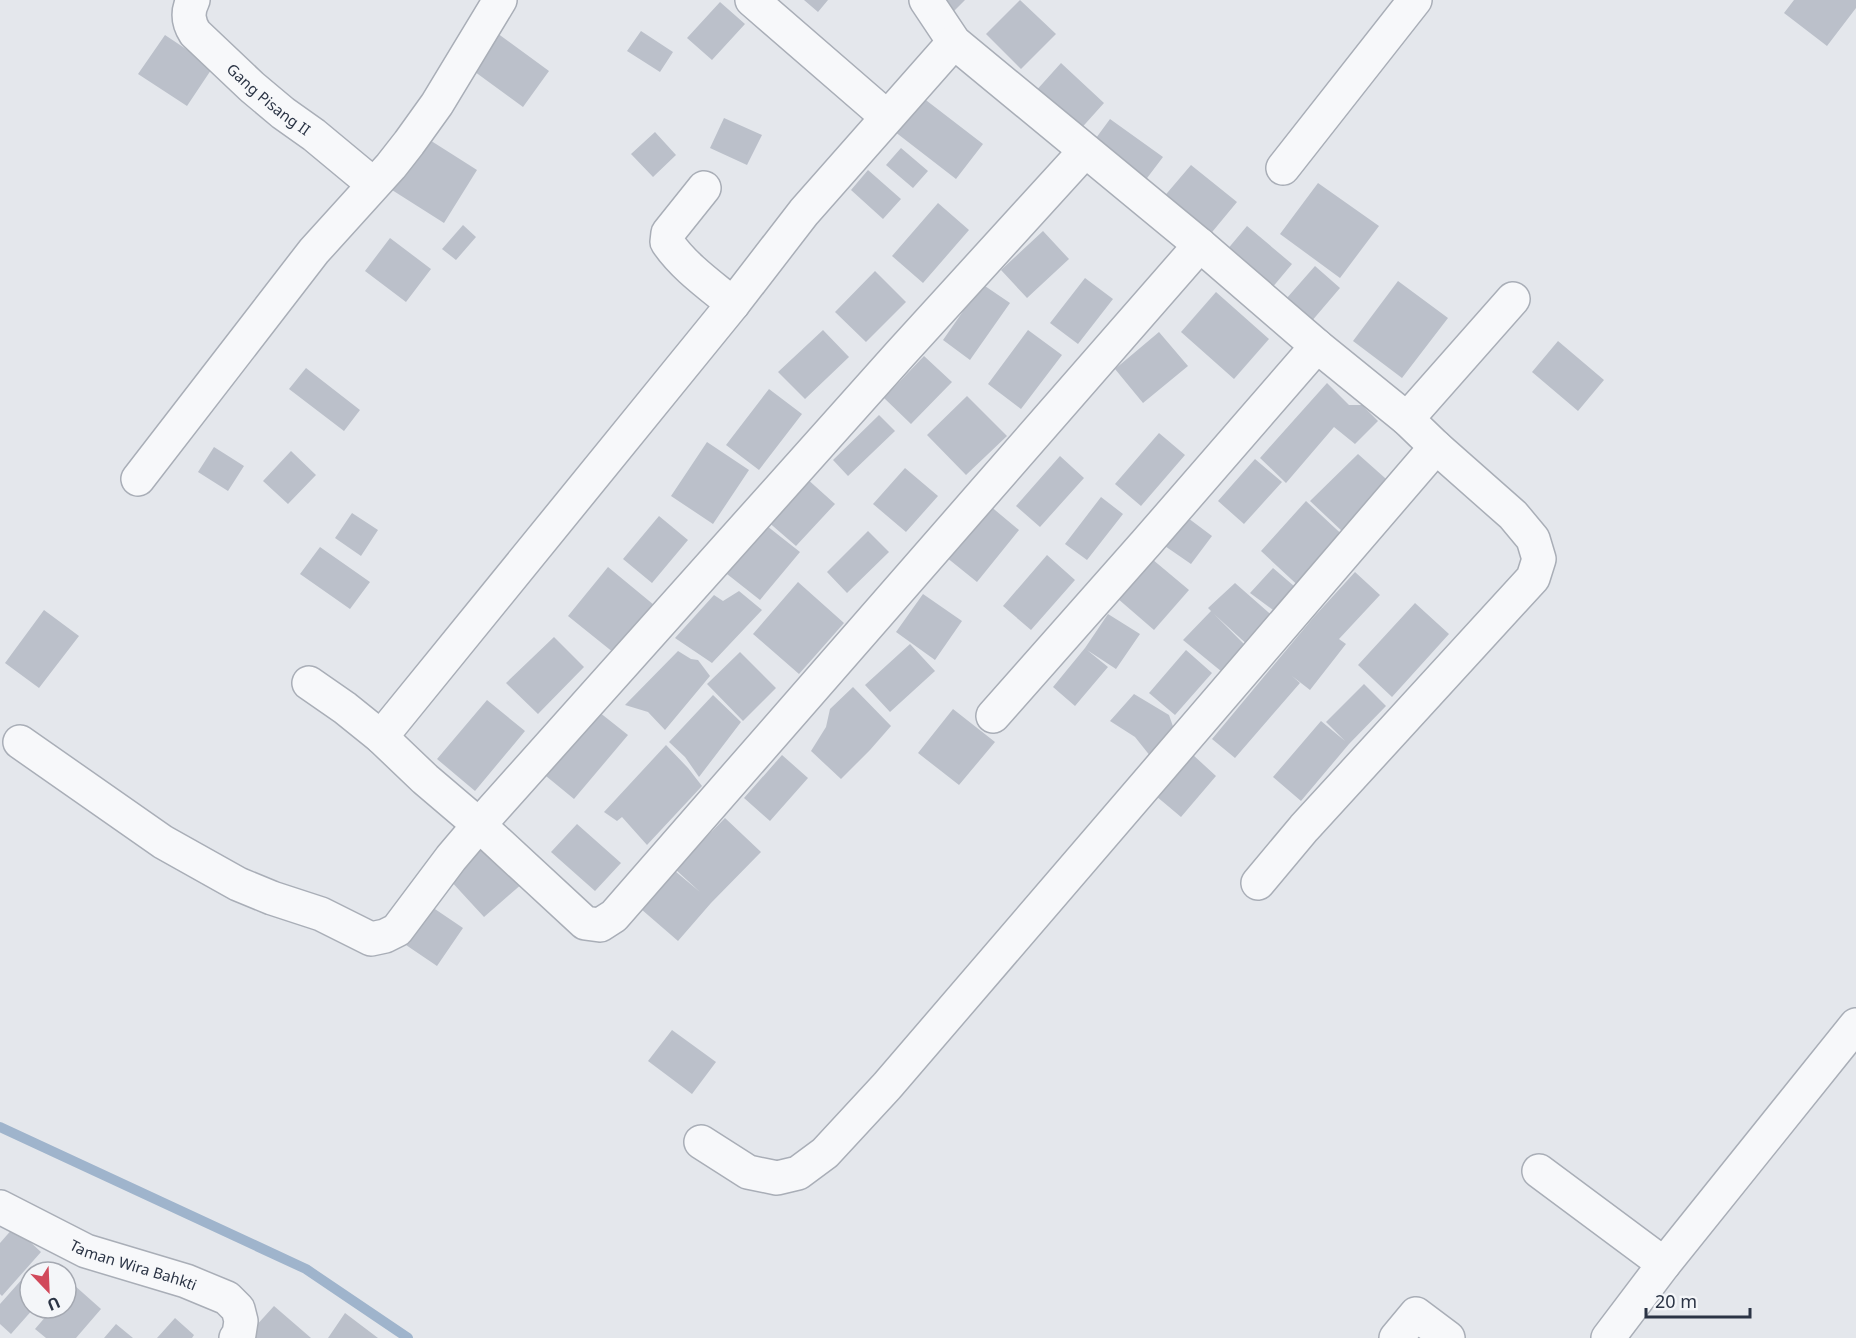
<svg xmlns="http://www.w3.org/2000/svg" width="1856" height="1338" viewBox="0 0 1856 1338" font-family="'Noto Sans',sans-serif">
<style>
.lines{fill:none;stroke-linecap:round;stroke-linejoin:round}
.stream{stroke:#9fb4cc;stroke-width:10}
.building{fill:#bbc0ca}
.street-casing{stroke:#a9aeb7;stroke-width:36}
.street{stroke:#f7f8fa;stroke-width:33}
.labels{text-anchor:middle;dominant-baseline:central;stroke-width:6;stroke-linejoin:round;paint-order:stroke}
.street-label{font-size:15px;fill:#2b3445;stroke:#f4f6f9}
</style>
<rect width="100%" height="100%" fill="#e4e7ec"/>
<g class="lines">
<path class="stream" d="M0,1127L306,1269L408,1338"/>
</g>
<path class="building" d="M804,0H828L818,12Z
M942,0H965L953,12Z
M1020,0L1056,34L1021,69L986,34Z
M1794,0H1856V8L1827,46L1784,13Z
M720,2L745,24L712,60L687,38Z
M641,31L673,52L660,72L627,51Z
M497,33L549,71L523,107L471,69Z
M165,35L213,67L187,106L138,74Z
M1061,63L1104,103L1077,133L1034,93Z
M918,94L983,144L956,179L890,128Z
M724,118L762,135L747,165L710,148Z
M1110,119L1163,157L1141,186L1088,149Z
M655,132L676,155L653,177L631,154Z
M425,137L477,170L444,223L392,190Z
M901,148L928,171L913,188L886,165Z
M1191,165L1237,202L1208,237L1162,199Z
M868,170L901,199L883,219L851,190Z
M1318,183L1379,226L1340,278L1280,234Z
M938,203L969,230L923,283L892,256Z
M463,225L476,237L456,260L442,249Z
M1247,226L1292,264L1266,295L1221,257Z
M1043,231L1069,259L1027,298L1001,270Z
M390,238L431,269L406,302L365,271Z
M1315,266L1340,288L1305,329L1279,307Z
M875,271L906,302L866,342L835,312Z
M1085,278L1113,299L1078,344L1050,323Z
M1398,281L1448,318L1402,378L1353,341Z
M982,284L1010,303L970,360L943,340Z
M1216,292L1269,339L1234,379L1181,332Z
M823,330L849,357L805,399L778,372Z
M1028,330L1062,355L1021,409L988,384Z
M1159,332L1188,366L1143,403L1115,369Z
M1558,341L1604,380L1578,411L1532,372Z
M924,356L952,382L911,424L884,398Z
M306,368L360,410L344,431L289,389Z
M1327,383L1349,405H1362L1378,421L1355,444L1334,427L1286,483L1260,458Z
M769,389L802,414L759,470L726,445Z
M967,396L1007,436L966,475L927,435Z
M879,415L895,431L848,476L833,460Z
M1159,433L1185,455L1141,506L1115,484Z
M707,442L749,470L713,524L671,496Z
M214,447L244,466L228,491L198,472Z
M291,451L316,475L288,504L263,481Z
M1358,454L1394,486L1343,532L1310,501Z
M1060,456L1084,478L1040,527L1016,506Z
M1255,459L1282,482L1244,524L1218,501Z
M905,468L938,496L906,532L873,504Z
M805,477L835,504L796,546L766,520Z
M1101,497L1123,514L1087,560L1065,544Z
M1306,501L1350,542L1305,592L1261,551Z
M989,505L1019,530L977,582L946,557Z
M352,513L378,530L361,556L335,538Z
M1184,515L1212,536L1191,564L1162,544Z
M659,516L688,540L652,583L623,559Z
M767,526L800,552L760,600L727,574Z
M868,531L889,552L847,593L827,572Z
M320,547L370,582L350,609L300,574Z
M1047,555L1075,580L1031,630L1003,606Z
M1152,559L1189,590L1154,630L1117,598Z
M608,567L654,605L614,653L568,616Z
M1273,568L1301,592L1280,615L1250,593Z
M1355,572L1380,595L1339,639L1346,644L1310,690L1292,676L1300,683L1235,758L1212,739L1313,618Z
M798,582L844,623L799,674L753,634Z
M1235,583L1277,620L1252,649L1214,614L1249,649L1227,676L1183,640L1211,611L1208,608Z
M739,591L762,610L712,663L675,638L714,595L723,601Z
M923,594L962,621L935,660L896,632Z
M1415,603L1449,634L1392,697L1358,665Z
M44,610L79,636L39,688L5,663Z
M1108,614L1140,634L1116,669L1087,650L1108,667L1075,706L1053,687L1085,648Z
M554,637L584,667L538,714L506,683Z
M910,644L935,671L890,712L865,685Z
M1186,650L1212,673L1175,715L1149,693Z
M678,651L691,659L698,660L710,676L665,730L648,712L625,705Z
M740,652L776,688L743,721L707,684Z
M1364,684L1386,706L1349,744L1301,801L1273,777L1321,721L1345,741L1326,722Z
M853,687L891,726L870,750L841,779L811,751L826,727L830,709Z
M1134,694L1169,715L1176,735L1151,757L1135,737L1110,721Z
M713,695L741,722L699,777L685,757L669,742Z
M487,700L525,731L475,791L437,759Z
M953,709L995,742L959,785L918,753Z
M599,712L628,735L574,799L546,776Z
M666,745L688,768L702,786L647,845L622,817L617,821L604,812Z
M1192,754L1216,776L1181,817L1156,796Z
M782,755L808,778L770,821L744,798Z
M725,818L761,852L711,903L678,941L641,909L675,871L700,892L675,869Z
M577,824L621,863L595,891L551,852Z
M488,844L523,883L484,917L449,879Z
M429,905L463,928L437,966L403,943Z
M672,1030L716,1062L692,1094L648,1061Z
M14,1227L41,1252L2,1296L0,1294V1243Z
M32,1268L37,1272H30V1308H34L11,1334L0,1324V1304Z
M74,1285L101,1309L76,1338H46L35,1329L53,1308H66V1294Z
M274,1306L311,1338H245Z
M345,1313L378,1338H328Z
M175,1318L194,1335L192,1338H157Z
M116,1324L133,1338H104Z"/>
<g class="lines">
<defs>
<g id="street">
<path id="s1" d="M193,0C187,12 188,22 195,33L252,87L283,113L314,135L373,184"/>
<path d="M752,0L887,117"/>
<path d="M926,0L954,42L1200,245L1317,346L1407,419L1436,447L1513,515L1533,539L1539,559L1533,578L1304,828L1258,883"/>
<path d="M1283,168L1415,0"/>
<path d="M704,188L668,233L667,242C684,267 710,285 733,304"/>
<path d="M1407,419L1513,299"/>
<path d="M138,479L314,251L391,166L409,143L437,104L500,0"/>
<path d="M309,683L345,708L381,737L425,779L479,825L585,923L600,925L614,916L1200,245"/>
<path d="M993,716L1146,543L1317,346"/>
<path d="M381,737L733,304L804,212L954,42"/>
<path d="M20,742L163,842L238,884L272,898L321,914L371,939L385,936L397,930L451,858L479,825L900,354L1085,151"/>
<path d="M701,1142L748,1172L777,1178L798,1173L825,1153L887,1086L1436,447"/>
<path d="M1539,1171L1664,1264"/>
<path id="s2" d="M0,1207L86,1251L186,1281L227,1298L238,1309L241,1321L239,1334L236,1338"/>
<path d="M1396,1338L1416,1314L1448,1338"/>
<path d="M1608,1338L1664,1264L1856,1025"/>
</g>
</defs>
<use href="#street" class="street-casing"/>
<use href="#street" class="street"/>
</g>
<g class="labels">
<g class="street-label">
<text stroke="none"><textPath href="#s1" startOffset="134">Gang Pisang II</textPath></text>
<text stroke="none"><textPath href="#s2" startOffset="146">Taman Wira Bahkti</textPath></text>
</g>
</g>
<g transform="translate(48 1290) rotate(157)"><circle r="28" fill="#f4f6f9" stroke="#a4a8b1" stroke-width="1.5"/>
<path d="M0-4.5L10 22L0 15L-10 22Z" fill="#d1495b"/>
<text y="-9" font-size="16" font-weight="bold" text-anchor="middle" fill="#2b3445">U</text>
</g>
<path d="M1646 1308v9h104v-9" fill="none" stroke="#2b3445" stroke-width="3"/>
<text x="1655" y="1308" font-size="18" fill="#2b3445" stroke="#f4f6f9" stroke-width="4.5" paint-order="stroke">20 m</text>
</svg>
